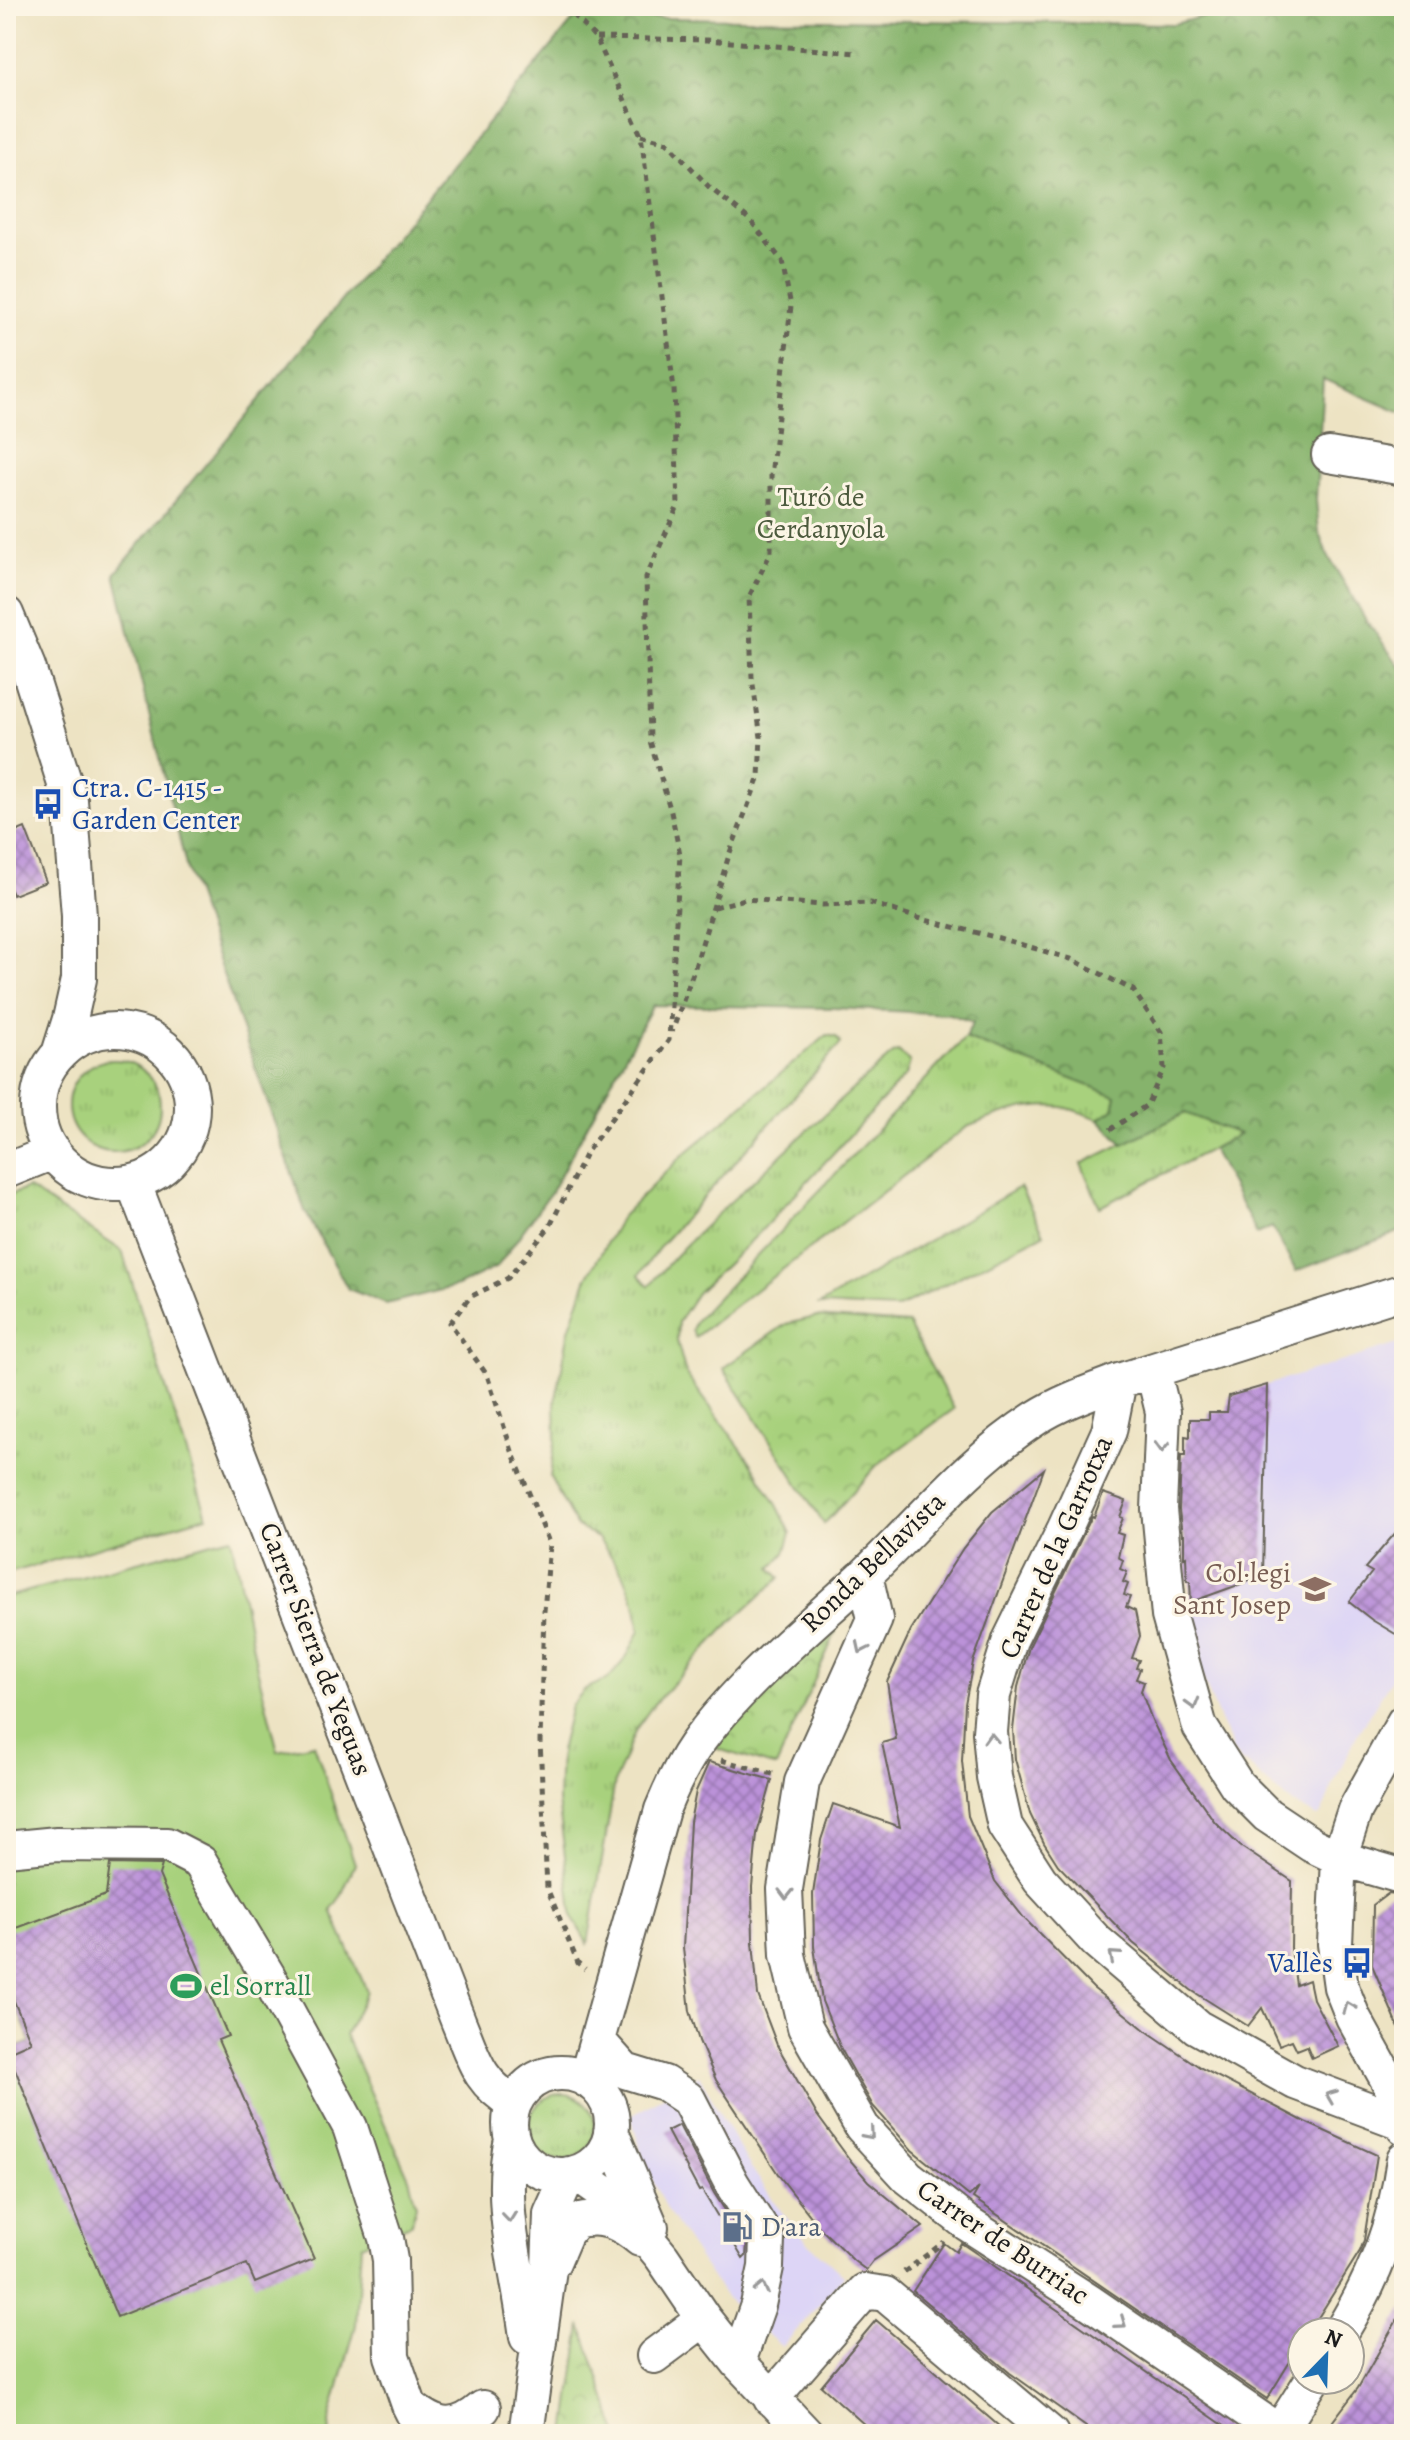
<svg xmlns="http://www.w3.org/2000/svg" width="1410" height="2440" viewBox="0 0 1410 2440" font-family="Alegreya,serif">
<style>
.built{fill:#ddd5f6}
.grass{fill:url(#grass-tufts);stroke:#62764c;stroke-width:2}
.forest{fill:url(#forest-crowns);stroke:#516844;stroke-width:2}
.park{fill:url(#park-crowns);stroke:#62764c;stroke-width:2}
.garden{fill:#a8d17d;stroke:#62764c;stroke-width:2}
.building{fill:url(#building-cross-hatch)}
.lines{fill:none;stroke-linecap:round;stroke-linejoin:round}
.minor-casing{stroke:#656256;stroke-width:38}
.path{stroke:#656256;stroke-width:5;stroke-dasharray:6 6;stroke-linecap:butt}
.minor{stroke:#fff;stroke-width:34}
.oneway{stroke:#999}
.labels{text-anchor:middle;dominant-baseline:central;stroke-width:6;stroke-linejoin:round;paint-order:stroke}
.park-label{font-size:28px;fill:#4d5b3e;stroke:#fcf5e5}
.transit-label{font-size:28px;fill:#164399;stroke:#fcf5e5;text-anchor:start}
.street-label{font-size:28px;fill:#1c1c1c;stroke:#fcf5e5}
.education-label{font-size:28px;fill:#785e54;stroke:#fcf5e5;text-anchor:end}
.leisure-label{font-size:28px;fill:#27864d;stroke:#fcf5e5;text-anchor:start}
.service-label{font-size:28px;fill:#4e5e75;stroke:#fcf5e5;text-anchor:start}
</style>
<defs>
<pattern id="grass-tufts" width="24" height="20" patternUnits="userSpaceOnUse" patternTransform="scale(2)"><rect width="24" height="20" fill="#a8d17d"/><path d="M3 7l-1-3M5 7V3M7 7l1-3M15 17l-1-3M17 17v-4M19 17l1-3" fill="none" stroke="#90b36b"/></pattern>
<pattern id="forest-crowns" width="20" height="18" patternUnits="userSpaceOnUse" patternTransform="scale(2)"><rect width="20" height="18" fill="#86b36c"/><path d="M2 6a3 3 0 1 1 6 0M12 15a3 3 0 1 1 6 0" fill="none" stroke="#6d9158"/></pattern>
<pattern id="park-crowns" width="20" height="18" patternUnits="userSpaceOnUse" patternTransform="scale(2)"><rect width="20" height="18" fill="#a8d17d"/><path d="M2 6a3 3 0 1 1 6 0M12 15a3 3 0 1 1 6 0" fill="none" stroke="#90b36b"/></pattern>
<pattern id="building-cross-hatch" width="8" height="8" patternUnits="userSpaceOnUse" patternTransform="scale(2)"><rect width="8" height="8" fill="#bb92d9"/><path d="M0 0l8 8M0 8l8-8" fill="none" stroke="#9776af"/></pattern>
</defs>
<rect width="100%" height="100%" fill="#fcf5e5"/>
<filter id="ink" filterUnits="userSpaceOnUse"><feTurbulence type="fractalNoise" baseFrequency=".0125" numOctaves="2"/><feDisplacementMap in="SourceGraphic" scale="16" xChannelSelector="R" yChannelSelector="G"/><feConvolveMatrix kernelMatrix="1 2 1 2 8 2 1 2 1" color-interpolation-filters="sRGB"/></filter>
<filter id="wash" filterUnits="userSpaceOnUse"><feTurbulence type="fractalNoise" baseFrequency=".006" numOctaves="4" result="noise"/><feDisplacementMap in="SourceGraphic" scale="32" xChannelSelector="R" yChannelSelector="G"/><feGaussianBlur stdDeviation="1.8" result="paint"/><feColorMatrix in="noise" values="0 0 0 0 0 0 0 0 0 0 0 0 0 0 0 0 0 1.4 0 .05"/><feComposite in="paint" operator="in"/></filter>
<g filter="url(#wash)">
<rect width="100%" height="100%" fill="#ede3c3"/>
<path class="built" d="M1404,1342V1659L1358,1733L1336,1778L1321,1814L1318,1817L1294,1804L1275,1790L1245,1762L1243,1764L1231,1749L1232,1745L1220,1720L1201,1673L1185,1618L1188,1617L1185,1605L1263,1576L1267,1385Z
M699,2075L744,2157L780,2210L810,2245L844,2276L782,2347L725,2297L666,2209L642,2157L631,2115Z"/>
<path class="grass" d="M827,1035L836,1037L841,1043L837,1048L662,1244L639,1275L649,1286C684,1243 725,1207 766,1169C808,1130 849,1091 893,1054L898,1052L910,1062L906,1075L759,1233L697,1293L678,1322L677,1341L686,1374L750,1461L777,1505L791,1533L785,1553L771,1568L780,1578L729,1624L654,1704L636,1729L615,1781L588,1944L573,1919L558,1801L560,1751L571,1706L585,1689L608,1679L626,1658L640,1630L635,1603L623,1573L598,1538L576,1526L550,1477L556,1436L555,1404L569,1330L586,1280L621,1217L682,1156Z
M965,1038L1117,1096L1113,1109L1099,1119C1087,1115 1074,1109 1062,1107C1029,1103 997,1115 967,1127L695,1337L692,1330L696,1320Z
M68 1106a46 46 0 1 1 92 0a46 46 0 1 1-92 0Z
M1185,1113L1240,1134L1100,1207L1081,1164Z
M1020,1187L1044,1234L896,1309L819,1305Z
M28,1188L122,1251L207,1516L6,1574V1197Z
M529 2127a33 33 0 1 1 66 0a33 33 0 1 1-66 0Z"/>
<path class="forest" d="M1243,6H1404V414L1323,379L1316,500L1319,532L1327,554L1366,620L1404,672V1230L1296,1271L1272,1227L1257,1234L1212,1149L1239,1134L1185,1113L1123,1144L1099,1119L1113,1109L1116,1096L965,1038L973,1022L949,1014L833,1008L653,1005L551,1192L497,1267L457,1286L386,1304L348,1289L305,1211L187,870L115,574L576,17L1174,24Z"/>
<path class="park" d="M816,1317L908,1324L954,1409L877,1465L824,1524L723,1368L786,1324Z
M833,1625L836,1630L835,1634L776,1767L715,1748L765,1689Z
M581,2325L618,2434H566Z"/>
<path class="garden" d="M231,1537L257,1668L278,1751L314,1744L355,1864L341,1896L331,1910L367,1991L345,2035L409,2178L416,2205L412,2223L361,2245L356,2325L329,2422L330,2434H6V2052L31,2042L6,1982V1597Z"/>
<g id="blocks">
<path class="building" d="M25,828L46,882L13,895L6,878V836Z
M1267,1385L1263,1576L1191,1602L1190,1581H1187L1186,1556L1184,1557V1535H1182L1179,1510L1181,1456H1185V1436L1190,1437V1419H1209V1412H1227L1229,1396Z
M1044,1469L973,1662L965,1704L962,1761L968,1816L995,1881L1024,1918L1093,1988L1145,2030L1201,2068L1305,2122L1377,2155L1364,2240L1360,2251L1309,2332H1302V2342L1267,2399L973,2198L979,2188L969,2196L912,2150L873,2106L841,2049L822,2001L814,1947L813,1894L821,1840L833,1804L900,1827L882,1743L896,1739L887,1682L911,1630L963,1548L992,1512Z
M1103,1493L1126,1501L1120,1517L1123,1518L1117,1533L1123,1535L1118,1557L1123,1560L1120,1569L1127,1572L1123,1582L1128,1584L1124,1595L1130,1597L1126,1607L1135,1611L1140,1636L1132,1658L1139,1660L1136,1668L1140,1669L1136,1679L1144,1682L1141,1691L1152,1720L1171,1760L1215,1822L1240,1846L1292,1881L1291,1948L1296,1985L1309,1980L1313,1999L1338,2046L1312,2058L1307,2046L1297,2050L1292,2040L1279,2045L1262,2008L1248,2026L1191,1990L1133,1943L1058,1865L1044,1843L1030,1814L1015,1759L1013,1730L1018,1687L1029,1647L1092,1516L1094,1517Z
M1404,1523V1639L1372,1620L1349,1602L1372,1572L1365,1568Z
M709,1762L772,1780L757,1834L752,1887L753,1942L758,1995L777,2045L817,2115L850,2160L868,2181L923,2227L873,2261L866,2270L854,2261L820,2228L780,2177L716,2080L699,2041L690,2011L683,1948L690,1822L696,1791Z
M110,1864L162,1865L159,1875L228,2036L218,2040L314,2259L255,2283L247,2264L117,2317L8,2052L31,2042L6,1982V1932L106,1895Z
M1389,1893L1404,1896V2040L1372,1965L1373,1905Z
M679,2125L714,2193L747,2244L746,2256L743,2259L702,2190L699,2191L667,2131Z
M944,2243L956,2252L961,2243L980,2256L1236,2434H1096L1010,2373L913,2291Z
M1404,2308V2434H1323L1358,2388Z
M876,2320L897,2338L1008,2434H875L821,2386Z"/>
</g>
</g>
<g filter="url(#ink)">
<use href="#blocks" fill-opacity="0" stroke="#656256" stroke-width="2"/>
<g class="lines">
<defs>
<path id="minor" d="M1329,455L1404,468
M6,614L28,667L70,800L79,916V979L70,1019L59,1054
M38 1107a77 77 0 1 1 154 0a77 77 0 1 1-154 0Z
M6,1171L53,1152
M133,1182L459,2023C474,2059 478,2082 514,2103
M1153,1371L1163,1412L1159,1509L1169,1616L1200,1727L1237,1785L1267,1815L1312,1845L1339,1858L1404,1877
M1119,1381L1109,1431L1065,1528L1010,1640L993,1695L990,1732L994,1777L1005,1826L1040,1880L1096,1941L1197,2027L1295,2082L1404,2123
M865,1575L875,1619L802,1782L785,1889L788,1955L805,2027L862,2127L908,2177L968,2224L1088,2301L1282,2434
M1404,1722L1355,1810L1339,1858L1335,1944L1341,1987L1353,2017L1394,2091L1404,2128
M6,1849L57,1844L167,1845L200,1862L268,1976L350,2127L386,2238L390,2260L392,2356L409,2405L420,2427L428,2434
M598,2041L625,2071L664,2083L688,2099L732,2184L767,2239L766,2267L758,2305L738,2362
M510 2124a51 51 0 1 1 102 0a51 51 0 1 1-102 0Z
M586,2079L662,1810C671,1788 681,1766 695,1746C738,1685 807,1629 862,1578C920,1523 968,1462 1036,1418C1061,1402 1090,1392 1119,1381L1404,1291
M611,2132L651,2227
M512,2139C497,2204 519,2272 527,2337
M576,2173L616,2201L662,2257L704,2319L738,2362L806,2434
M553,2262L565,2234L575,2221C602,2214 620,2222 640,2239
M1341,2332C1376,2275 1395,2225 1404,2159
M654,2356L704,2319
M771,2399L865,2291L885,2294L1051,2434
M410,2407C438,2429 455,2432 483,2408
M526,2434L549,2269L551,2214L569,2174
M1278,2434L1312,2380"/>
</defs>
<use href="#minor" class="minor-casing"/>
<path class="path" d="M565,6L596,38L641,135L674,389L678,506L646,577L650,741L671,812L680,854L669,1040L586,1153L550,1226L508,1278L470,1297L450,1323L487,1375L512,1451L550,1545L544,1611L540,1741L547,1888L578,1963L585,1969
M596,38L707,40L855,53
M641,135L667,142L710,188L750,220L782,261L791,306L771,476V552L749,597L752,678L761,737L759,777L729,855L694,970L672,1032
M715,907L745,899L822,905L870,903L925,920L999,938L1071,959L1133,990L1161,1032L1164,1068L1147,1105L1110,1130
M721,1760L773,1774
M904,2272L944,2242"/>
<use href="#minor" class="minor"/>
</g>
<defs><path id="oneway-chevron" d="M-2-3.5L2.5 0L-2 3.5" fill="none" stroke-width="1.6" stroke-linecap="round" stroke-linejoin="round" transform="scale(2)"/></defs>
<g class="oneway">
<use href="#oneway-chevron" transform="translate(1162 1447) rotate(92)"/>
<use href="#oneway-chevron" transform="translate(862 1648) rotate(115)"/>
<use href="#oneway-chevron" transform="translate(1193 1704) rotate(74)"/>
<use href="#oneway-chevron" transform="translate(991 1738) rotate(-92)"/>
<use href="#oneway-chevron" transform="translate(786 1894) rotate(91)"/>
<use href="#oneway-chevron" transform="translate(1114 1956) rotate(-139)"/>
<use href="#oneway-chevron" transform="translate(1349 2007) rotate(-112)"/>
<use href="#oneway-chevron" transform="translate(1331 2096) rotate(-158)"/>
<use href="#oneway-chevron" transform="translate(869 2134) rotate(49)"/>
<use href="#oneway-chevron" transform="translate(509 2217) rotate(84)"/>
<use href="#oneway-chevron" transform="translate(762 2288) rotate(-77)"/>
<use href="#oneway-chevron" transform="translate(1121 2323) rotate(35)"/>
</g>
</g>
<defs>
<symbol id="bus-bare" viewBox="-9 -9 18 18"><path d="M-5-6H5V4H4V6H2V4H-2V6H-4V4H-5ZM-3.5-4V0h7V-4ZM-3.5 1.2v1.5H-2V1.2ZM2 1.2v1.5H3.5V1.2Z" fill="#1a4fb4" stroke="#fcf5e5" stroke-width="2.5" paint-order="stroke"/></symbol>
<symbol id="school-bare" viewBox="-9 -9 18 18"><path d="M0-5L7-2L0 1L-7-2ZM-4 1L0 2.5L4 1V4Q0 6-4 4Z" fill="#8d6e63" stroke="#fcf5e5" stroke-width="2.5" paint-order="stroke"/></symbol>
<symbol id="stadium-bare" viewBox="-9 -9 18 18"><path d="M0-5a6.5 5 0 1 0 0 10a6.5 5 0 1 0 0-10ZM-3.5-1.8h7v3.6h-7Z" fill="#2e9e5b" stroke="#fcf5e5" stroke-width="2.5" paint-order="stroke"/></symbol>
<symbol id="fuel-bare" viewBox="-9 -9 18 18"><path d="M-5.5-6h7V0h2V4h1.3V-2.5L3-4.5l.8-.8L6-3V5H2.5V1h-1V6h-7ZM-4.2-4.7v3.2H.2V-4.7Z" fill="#5c6f8a" stroke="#fcf5e5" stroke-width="2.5" paint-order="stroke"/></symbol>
</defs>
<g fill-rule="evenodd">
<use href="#bus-bare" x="26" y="782" width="44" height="44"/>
<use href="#school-bare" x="1293" y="1567" width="44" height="44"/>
<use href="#bus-bare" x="1335" y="1941" width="44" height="44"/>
<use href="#stadium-bare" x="164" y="1964" width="44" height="44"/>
<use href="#fuel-bare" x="715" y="2205" width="44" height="44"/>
</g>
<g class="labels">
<g class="park-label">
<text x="821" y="497">Turó de<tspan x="821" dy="32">Cerdanyola</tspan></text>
</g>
<g class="transit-label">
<text x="72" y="788">Ctra. C-1415 -<tspan x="72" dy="32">Garden Center</tspan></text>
<text x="1333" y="1963" text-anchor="end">Vallès</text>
</g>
<g class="street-label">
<text transform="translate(1056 1547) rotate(-66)">Carrer de la Garrotxa</text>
<text transform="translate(873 1562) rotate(-44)">Ronda Bellavista</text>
<text transform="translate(316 1649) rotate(69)">Carrer Sierra de Yeguas</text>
<text transform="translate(1003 2242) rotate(34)">Carrer de Burriac</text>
</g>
<g class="education-label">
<text x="1291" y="1573">Col·legi<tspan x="1291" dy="32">Sant Josep</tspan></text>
</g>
<g class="leisure-label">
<text x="210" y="1986">el Sorrall</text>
</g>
<g class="service-label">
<text x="761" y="2227">D'ara</text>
</g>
</g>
<rect width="1410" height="2440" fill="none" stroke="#fcf5e5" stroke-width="32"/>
<g transform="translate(1326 2356) rotate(23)"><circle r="38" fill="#fcf5e5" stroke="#a29e95" stroke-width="2"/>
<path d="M0-6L14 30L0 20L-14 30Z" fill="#1f6fb2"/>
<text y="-12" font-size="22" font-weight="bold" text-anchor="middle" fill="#1c1c1c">N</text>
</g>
</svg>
